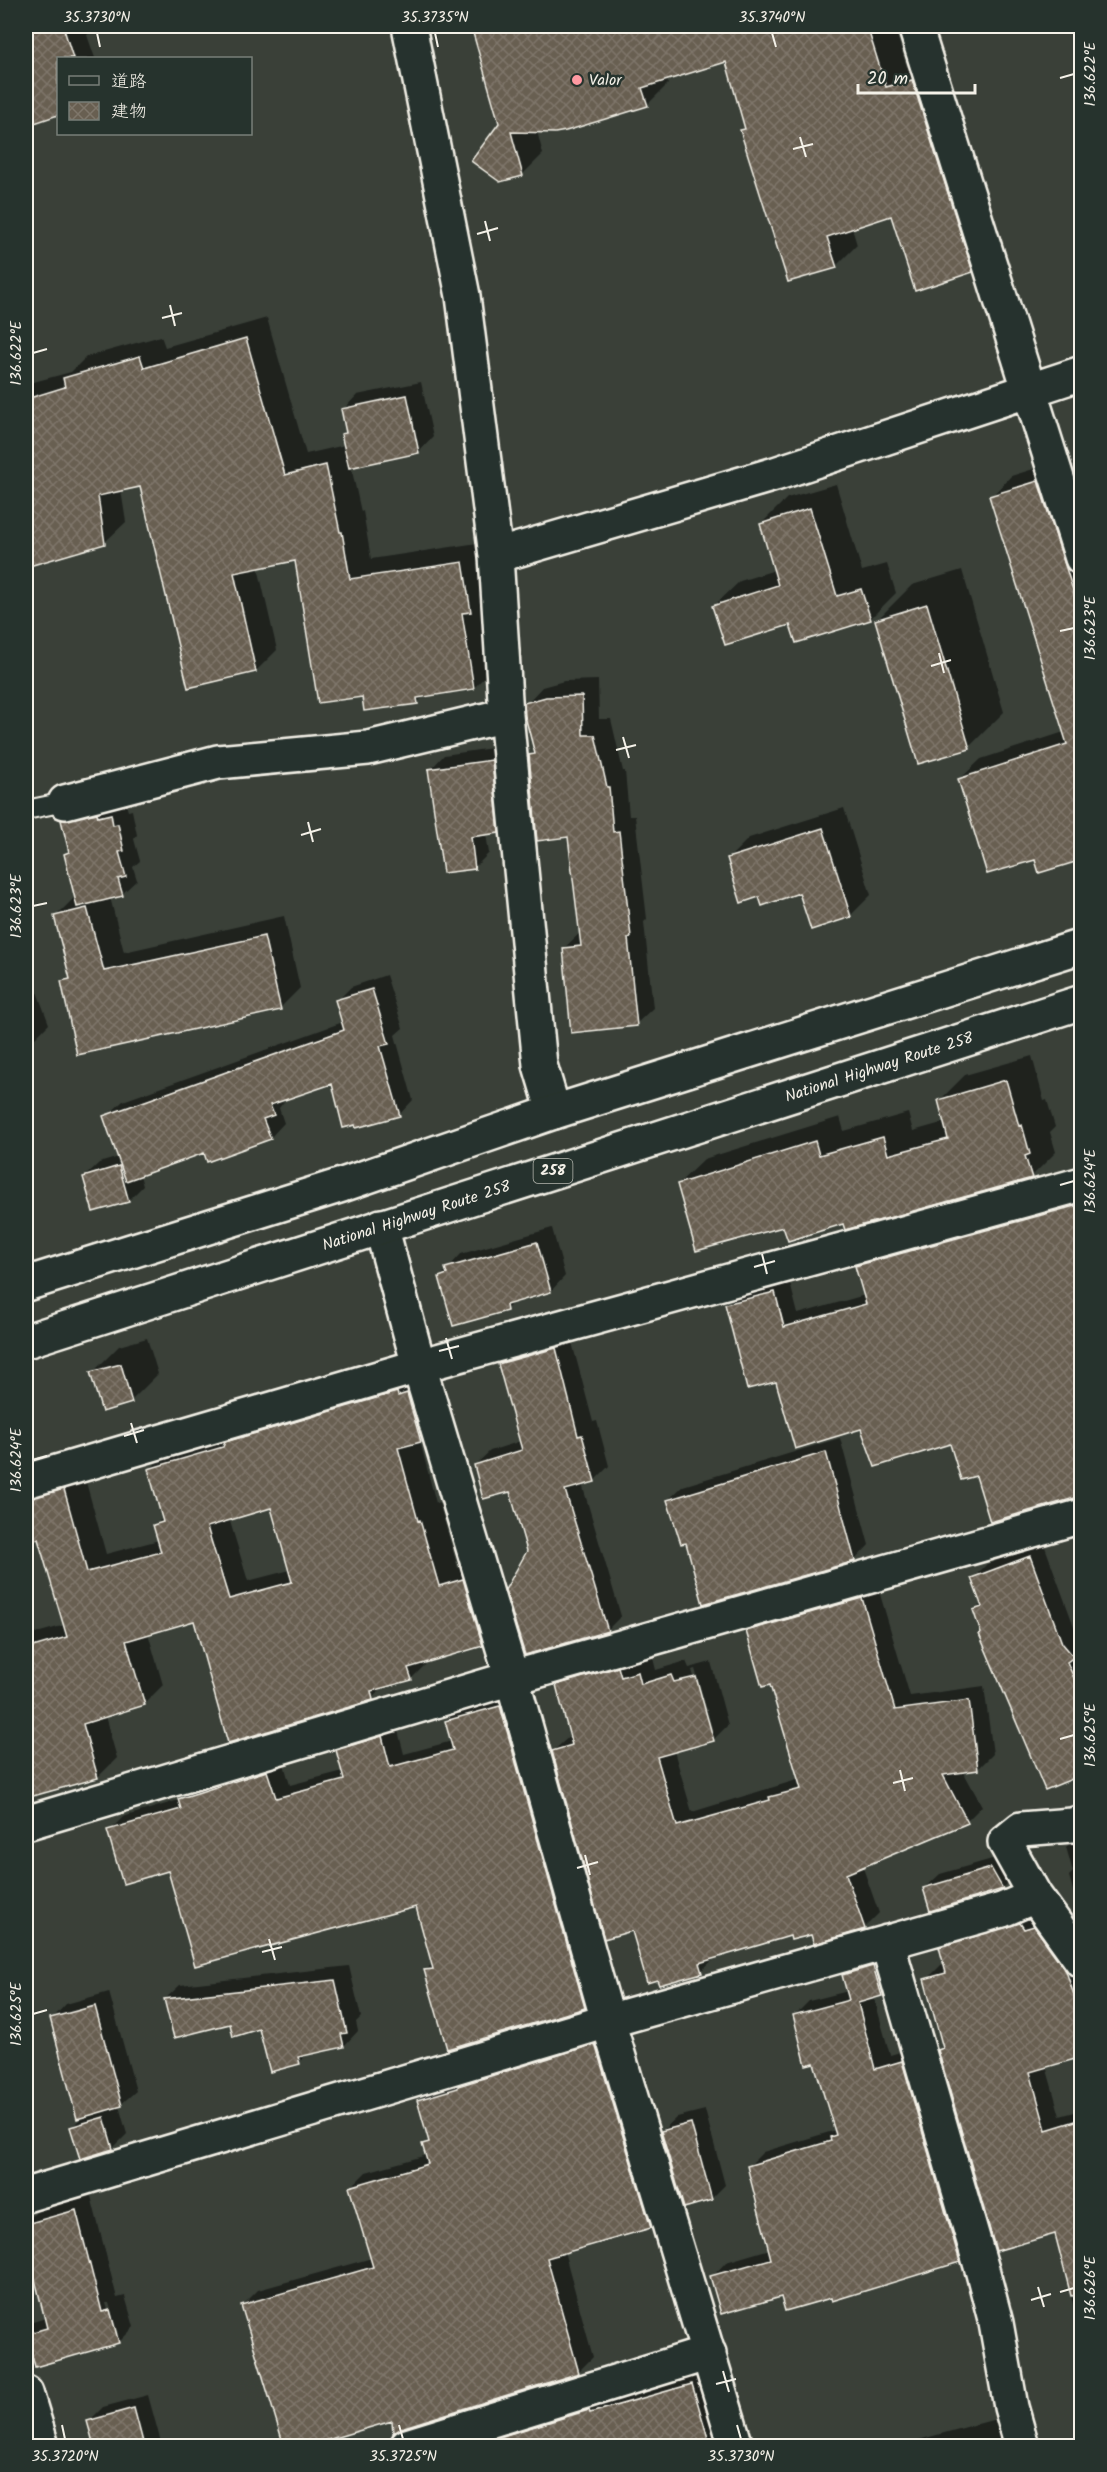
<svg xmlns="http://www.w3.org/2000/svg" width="1107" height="2472" viewBox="0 0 1107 2472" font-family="Kalam,'Klee One',sans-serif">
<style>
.shadow{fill:#0007;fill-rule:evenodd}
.building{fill:url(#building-cross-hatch);stroke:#f4f1e8;stroke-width:1.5;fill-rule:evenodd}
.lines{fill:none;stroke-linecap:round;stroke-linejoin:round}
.service-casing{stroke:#f4f1e8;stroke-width:22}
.minor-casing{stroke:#f4f1e8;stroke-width:38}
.trunk-casing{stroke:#f4f1e8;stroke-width:38}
.service{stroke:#26332d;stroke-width:18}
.minor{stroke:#26332d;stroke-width:33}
.trunk{stroke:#26332d;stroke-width:33}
.ticks{fill:none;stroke:#f4f1e8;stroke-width:2}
.poi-dot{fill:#ff9aa2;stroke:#26332d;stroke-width:2}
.labels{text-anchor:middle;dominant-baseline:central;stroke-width:5;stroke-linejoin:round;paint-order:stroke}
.shield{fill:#26332d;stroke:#b6b8b0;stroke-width:1.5}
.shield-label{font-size:15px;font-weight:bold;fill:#f4f1e8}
.poi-label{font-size:16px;fill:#f4f1e8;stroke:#26332d;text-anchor:start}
.street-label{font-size:16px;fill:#f4f1e8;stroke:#26332d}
.neatline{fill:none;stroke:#f4f1e8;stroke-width:2}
.ticks-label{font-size:15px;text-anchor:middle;fill:#f4f1e8}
</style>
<defs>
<pattern id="building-cross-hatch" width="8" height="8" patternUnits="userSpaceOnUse" patternTransform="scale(1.5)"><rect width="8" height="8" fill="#685f51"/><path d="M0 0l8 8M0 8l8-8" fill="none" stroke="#7e766a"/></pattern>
</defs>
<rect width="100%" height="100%" fill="#3a4038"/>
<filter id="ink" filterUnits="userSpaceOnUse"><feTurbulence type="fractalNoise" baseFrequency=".0167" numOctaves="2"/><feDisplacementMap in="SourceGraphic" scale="12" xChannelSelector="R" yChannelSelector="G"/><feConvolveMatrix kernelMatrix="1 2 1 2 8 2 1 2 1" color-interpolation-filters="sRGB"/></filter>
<g filter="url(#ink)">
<path class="shadow" d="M26,26H92L93,30L87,35L95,58H58V114L26,124Z
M472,26H894L907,67L933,60L993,250L972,271L892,214L852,228L857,245L836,266L742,131L746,127L727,60L667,79L668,84L647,105L537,131L543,154L522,175L500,123Z
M267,318L306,454L345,445L343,434L347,430L343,410L357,395L421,382L433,437L419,452L351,466L361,512L363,511L371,559L484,542L495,666L474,688L424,696L418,702L363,695L296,559L258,567L277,650L256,671L141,486L121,490L126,522L104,543L26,565V384L71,372L86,357L161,336L165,347Z
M1059,461L1082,533V858H1036L960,779L981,759L1064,732L991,497L1011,476Z
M1082,465V489L1076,470Z
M836,484L862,571L887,564L896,593L870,619L791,623L714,606L740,581L775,570L761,524L787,498Z
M962,570L1004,712L969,747L877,620L912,585Z
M598,680L599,719H611L623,771H625L629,816H635L647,919L644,922L653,1008L636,1024L564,948L581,932L570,836L530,755L536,750L526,704L542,687L564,681Z
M506,746L512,818L498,832L486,834L489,853L475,867L430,770L444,755Z
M125,801L128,811L132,810L137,835L134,839L140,861L133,867L137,880L122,894L110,897L124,952L284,916L300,988L280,1008L91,1051L55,917L76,896L65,854L70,850L63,821L78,806Z
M844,808L871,895L850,916L800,891L760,895L728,859L749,838Z
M26,962L49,1024L35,1038L26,1042Z
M386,975L403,1028L395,1035L413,1100L399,1115L333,1082L287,1098L279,1108L284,1123L270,1138L205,1151L140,1175L143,1186L129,1200L84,1177L99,1163L119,1157L108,1115L123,1101L343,1022L337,1001L351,987Z
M1032,1056L1044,1101L1047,1100L1055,1127L1050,1132L1056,1152L1031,1177L844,1222L784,1225L678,1184L704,1159L840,1117L844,1131L908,1113L913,1131L945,1122L940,1100L965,1075Z
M1082,1194V1494L977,1474L951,1443L862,1427L777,1380L727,1305L741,1291L789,1279L798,1314L865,1295L857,1266L871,1252Z
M552,1228L565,1276L551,1291L515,1300L507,1309L440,1277L461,1254Z
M570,1335L593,1422L597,1421L609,1466L594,1481L582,1484L621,1616L607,1630L529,1551L511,1490L475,1465L490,1451L521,1441L500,1364L515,1350Z
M147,1338L158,1374L131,1401L92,1373L119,1346Z
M415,1374L439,1422L420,1441L436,1503L439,1502L458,1568L482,1561L501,1625L482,1644L430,1660L411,1679L385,1686L372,1698L195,1619L148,1633L163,1685L144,1704L105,1716L117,1758L98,1777L26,1798V1642L33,1634L65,1625L39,1537L26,1541V1479L83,1471L106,1554L159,1540L155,1526L163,1517L149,1470L168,1451ZM272,1506L290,1570L248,1581L229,1518Z
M840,1438L869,1545L855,1560L704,1602L687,1541L668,1500L683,1486Z
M1044,1544L1075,1629L1082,1637V1773L983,1633L974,1611L982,1603L973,1578L987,1564Z
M877,1584L910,1696L984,1686L993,1754L978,1769L963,1771L982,1806L967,1821L862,1865L879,1913L864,1928L791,1934L717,1956L701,1971L633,1929L553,1751L571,1735L558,1685L573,1670L633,1653L636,1662L653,1658L656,1670L686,1661L689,1668L711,1662L728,1725L713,1740L674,1751L692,1812L800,1779L771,1683L748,1631L763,1616ZM695,1669L713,1732H710L692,1670Z
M514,1693L598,1993L584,2007L426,1970L433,1963L417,1905L169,1869L109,1831L123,1817L179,1800L194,1786L282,1757L290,1785L343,1771L338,1750L352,1736L396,1723L404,1754L452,1741L446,1721L461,1707Z
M1082,1832L1081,1919L1069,1876L1073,1872L1066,1847Z
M1006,1855L1016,1874L1002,1888H925L940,1874Z
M1035,1909L1082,1960V2055L1046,2066L1060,2116L1082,2110L1080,2333L1056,2232L939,2050L944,2045L926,1980L941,1965L945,1963L941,1948L956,1933Z
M888,1952L896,1980L881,1995L874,1997L890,2055L917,2047L974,2246L960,2261L832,2296L782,2295L712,2277L726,2262L770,2249L748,2167L763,2152L836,2130L815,2061L794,2016L809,2001L848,1991L844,1975L858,1960Z
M349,1966L361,2017L356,2022L358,2031L344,2046L308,2054L299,2062L260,2028L231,2022L165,1999L180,1985Z
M109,1992L136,2091L119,2106L127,2134L113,2148L72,2127L84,2115L52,2019L66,2004Z
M610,2030L665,2211L650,2227L564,2251L593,2357L578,2372L449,2402L339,2436L341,2446H285L243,2305L258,2290L372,2258L351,2187L366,2172L427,2155L424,2144L430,2139L419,2100L434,2085Z
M705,2110L725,2185L711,2199L662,2131L677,2117Z
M91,2196L117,2298L125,2296L134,2327L119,2342L26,2369V2324L46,2318L26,2237V2223L38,2210ZM106,2303H109L118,2334H115Z
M707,2370L741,2446H513L510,2435L525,2420Z
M148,2395L162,2446H95L89,2421L103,2407Z
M996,2419L1003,2446H896Z"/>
<path class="building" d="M26,26H63L73,58H58V115L26,126Z
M471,26H867L886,87L912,80L973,272L915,291L891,216L827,237L837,268L788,282L740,130L745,129L726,62L642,88L648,106L566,131L555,133L511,132L523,176L500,182L471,161L499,123Z
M246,338L285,475L326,465L340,532H342L350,579L463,562L471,612L462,613L474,689L417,698L418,704L364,711L362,697L318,703L295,561L234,573L256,672L188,688L140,487L98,496L105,544L26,567V399L65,387L63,378L140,356L144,368Z
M407,395L419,453L349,468L341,434L346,433L341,409Z
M1038,481L1082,618V860L1039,873L1035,860L987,874L958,779L1067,744L989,496Z
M810,508L837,596L861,589L871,620L796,643L790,625L725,645L712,606L778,585L760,524Z
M927,604L970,749L918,764L875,620Z
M582,696L583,735H595L607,787H609L613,832L619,831L631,937L628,938L637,1026L571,1033L563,948L581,946L568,837L537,841L529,755L535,754L525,716L524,703L546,697Z
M492,760L499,833L471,837L475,869L443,873L428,769Z
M97,813L98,817L111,814L113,825L118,824L124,851L119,852L126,877L118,879L123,896L77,907L64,854L69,852L61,820Z
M823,828L851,917L811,930L799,893L762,906L759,897L741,903L727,858Z
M87,908L104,971L264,936L281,1010L77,1055L61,981L70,979L54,916Z
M372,989L389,1044L380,1046L400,1116L356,1128L355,1125L343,1128L332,1084L270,1105L274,1115L263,1119L271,1139L207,1162L204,1153L126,1181L103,1116L344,1030L335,1000Z
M1006,1080L1019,1126L1022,1125L1030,1154L1025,1156L1032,1178L845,1230L843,1224L788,1241L783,1227L696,1251L677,1184L815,1141L819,1155L883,1137L888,1155L948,1139L938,1100Z
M119,1166L129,1202L93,1212L83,1177Z
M1082,1204V1496L990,1522L976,1476L961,1480L950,1444L875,1467L861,1429L795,1449L776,1382L747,1389L725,1304L775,1292L784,1327L866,1304L855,1266Z
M537,1242L551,1292L506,1305L507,1311L453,1326L439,1277L447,1274L445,1268Z
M556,1348L578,1436L582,1435L595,1482L565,1490L608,1631L525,1655L505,1590L527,1551L510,1492L483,1499L474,1465L522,1450L498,1364Z
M121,1364L132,1403L102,1412L90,1372Z
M397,1392L398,1396L407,1393L421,1442L398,1448L418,1521L420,1520L439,1586L463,1579L483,1646L408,1668L412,1680L371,1691L373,1700L228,1743L194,1621L126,1641L145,1705L83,1724L98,1778L26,1798V1649L67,1637L38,1539L26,1542V1499L64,1489L87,1572L161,1552L153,1525L163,1522L148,1469L223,1447L225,1442ZM271,1508L292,1582L229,1599L207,1527Z
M826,1452L855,1561L703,1604L686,1543L681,1544L667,1500Z
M1030,1556L1062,1643L1074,1657L1067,1662L1082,1696V1775L1045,1790L979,1634L981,1633L973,1610L982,1607L971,1578Z
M862,1598L895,1710L969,1700L978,1770L943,1775L968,1823L846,1874L865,1929L814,1944L811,1935L791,1940L790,1936L699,1963L702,1973L659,1985L657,1980L647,1983L632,1931L604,1939L552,1751L572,1745L556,1685L618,1667L621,1677L638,1672L641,1684L671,1675L674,1682L696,1677L714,1741L657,1757L677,1826L770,1800L769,1797L801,1789L770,1685L762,1687L746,1631Z
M500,1706L585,2008L447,2049L424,1970L433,1969L416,1907L195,1966L168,1871L123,1884L107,1830L181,1809L178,1799L267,1771L276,1798L344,1780L336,1750L382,1736L390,1767L453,1750L445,1721Z
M991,1868L1003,1889L930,1911L923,1888Z
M1020,1923L1024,1929L1034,1926L1066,1971L1082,2019V2057L1030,2072L1046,2130L1082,2119V2295L1071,2296L1055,2234L996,2251L938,2050L943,2048L924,1979L946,1973L939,1947Z
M873,1966L882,1996L858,2003L875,2069L902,2061L960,2262L832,2301L831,2298L785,2311L781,2297L721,2314L710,2276L771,2259L747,2166L831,2141L830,2137L836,2135L814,2063L806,2065L793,2015L849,2000L842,1975Z
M335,1980L347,2033L341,2034L344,2047L298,2057L300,2064L270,2072L259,2029L233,2037L230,2024L174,2038L164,1999Z
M95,2006L122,2106L77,2119L50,2018Z
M595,2044L651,2228L547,2258L579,2373L401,2428L393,2433L392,2421L307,2446H284L241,2305L373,2267L349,2187L428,2164L422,2144L429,2142L417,2100L458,2088V2086Z
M104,2117L113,2149L80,2159L70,2127Z
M691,2123L712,2200L684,2208L661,2131Z
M76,2210L102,2312L110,2310L119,2343L35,2367L26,2334L47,2328L26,2243V2224Z
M692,2384L708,2438L675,2446H469L589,2410L590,2413Z
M134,2408L144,2446H94L87,2421Z"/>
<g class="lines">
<defs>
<path id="service" d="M26,810L65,802"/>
<path id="minor" d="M409,26L463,296L496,556L506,715L540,1065L554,1112
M915,26L1082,558
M496,556L775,474L1082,373
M65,802L218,762L368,748L506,715
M381,1226L419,1366L512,1678L608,2021L736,2446
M26,1481L419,1366L1082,1184
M1082,1822L1072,1825L1021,1829L1005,1842L1035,1896L1082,1961
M26,1823L512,1678L1082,1516
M887,1942L983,2273L996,2323L1011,2407L1022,2446
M26,2195L608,2021L1002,1910L1035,1896
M26,2393L42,2446
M407,2446L709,2353"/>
<g id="trunk">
<path d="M26,1284L342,1185L554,1112L1082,946"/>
<path id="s1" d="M26,1341L1082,1002"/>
</g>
</defs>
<use href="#service" class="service-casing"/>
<use href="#minor" class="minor-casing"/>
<use href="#trunk" class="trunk-casing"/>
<use href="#service" class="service"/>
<use href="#minor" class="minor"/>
<use href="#trunk" class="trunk"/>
</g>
</g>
<path class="ticks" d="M97,33L100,47M435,33L438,47M772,33L776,47M1060,78L1074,74M800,137L806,157M793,149L813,144M485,221L490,241M477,234L498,228M170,305L175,326M162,318L182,313M33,353L47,349M1060,631L1074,628M939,653L944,673M931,666L951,660M623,737L629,758M616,750L636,745M308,822L313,842M301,835L321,829M33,906L47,903M1060,1185L1074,1181M762,1254L767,1274M754,1267L775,1261M446,1338L452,1359M439,1351L459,1346M131,1423L137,1443M124,1436L144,1430M33,1460L47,1456M1060,1739L1074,1735M900,1770L905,1791M893,1783L913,1778M585,1855L590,1875M577,1868L598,1862M269,1939L275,1960M262,1952L282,1947M33,2014L47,2010M1038,2287L1044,2307M1060,2292L1074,2288M1031,2300L1051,2294M723,2371L729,2392M716,2384L736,2379M62,2425L65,2439M399,2425L403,2439M737,2425L741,2439"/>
<circle class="poi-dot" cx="577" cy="80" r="6"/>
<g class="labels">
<rect class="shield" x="533.5" y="1159" width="39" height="24" rx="4.5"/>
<g class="shield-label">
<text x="553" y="1171">258</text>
</g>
<g class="poi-label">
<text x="589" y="80">Valor</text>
</g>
<g class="street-label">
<text stroke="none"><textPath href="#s1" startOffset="896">National Highway Route 258</textPath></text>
<text stroke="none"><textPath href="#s1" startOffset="410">National Highway Route 258</textPath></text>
</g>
</g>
<rect width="1107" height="2472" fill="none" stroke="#26332d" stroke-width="66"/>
<rect x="57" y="57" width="195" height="78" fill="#26332d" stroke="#787f78" stroke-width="1.5"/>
<rect x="69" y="76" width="30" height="9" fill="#26332d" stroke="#787f78" stroke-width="1.5"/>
<text x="111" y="87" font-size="18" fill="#f4f1e8">道路</text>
<rect x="69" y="102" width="30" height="18" fill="url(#building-cross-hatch)" stroke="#787f78" stroke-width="1.5"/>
<text x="111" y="117" font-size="18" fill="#f4f1e8">建物</text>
<path d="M858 84v9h117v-9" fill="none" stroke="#f4f1e8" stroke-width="3"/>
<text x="867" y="84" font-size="18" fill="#f4f1e8" stroke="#26332d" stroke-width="4.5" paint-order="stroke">20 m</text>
<rect x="33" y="33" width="1041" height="2406" class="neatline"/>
<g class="ticks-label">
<text x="97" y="22">35.3730°N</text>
<text x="435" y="22">35.3735°N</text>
<text x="772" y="22">35.3740°N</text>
<text transform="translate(1090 74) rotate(-90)" y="5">136.622°E</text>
<text transform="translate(16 353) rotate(-90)" y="5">136.622°E</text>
<text transform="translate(1090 628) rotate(-90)" y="5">136.623°E</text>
<text transform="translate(16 906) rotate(-90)" y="5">136.623°E</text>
<text transform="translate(1090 1181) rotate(-90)" y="5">136.624°E</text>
<text transform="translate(16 1460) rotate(-90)" y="5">136.624°E</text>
<text transform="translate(1090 1735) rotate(-90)" y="5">136.625°E</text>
<text transform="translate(16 2014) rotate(-90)" y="5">136.625°E</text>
<text transform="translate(1090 2288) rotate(-90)" y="5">136.626°E</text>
<text x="65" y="2461">35.3720°N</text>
<text x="403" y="2461">35.3725°N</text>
<text x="741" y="2461">35.3730°N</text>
</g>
</svg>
